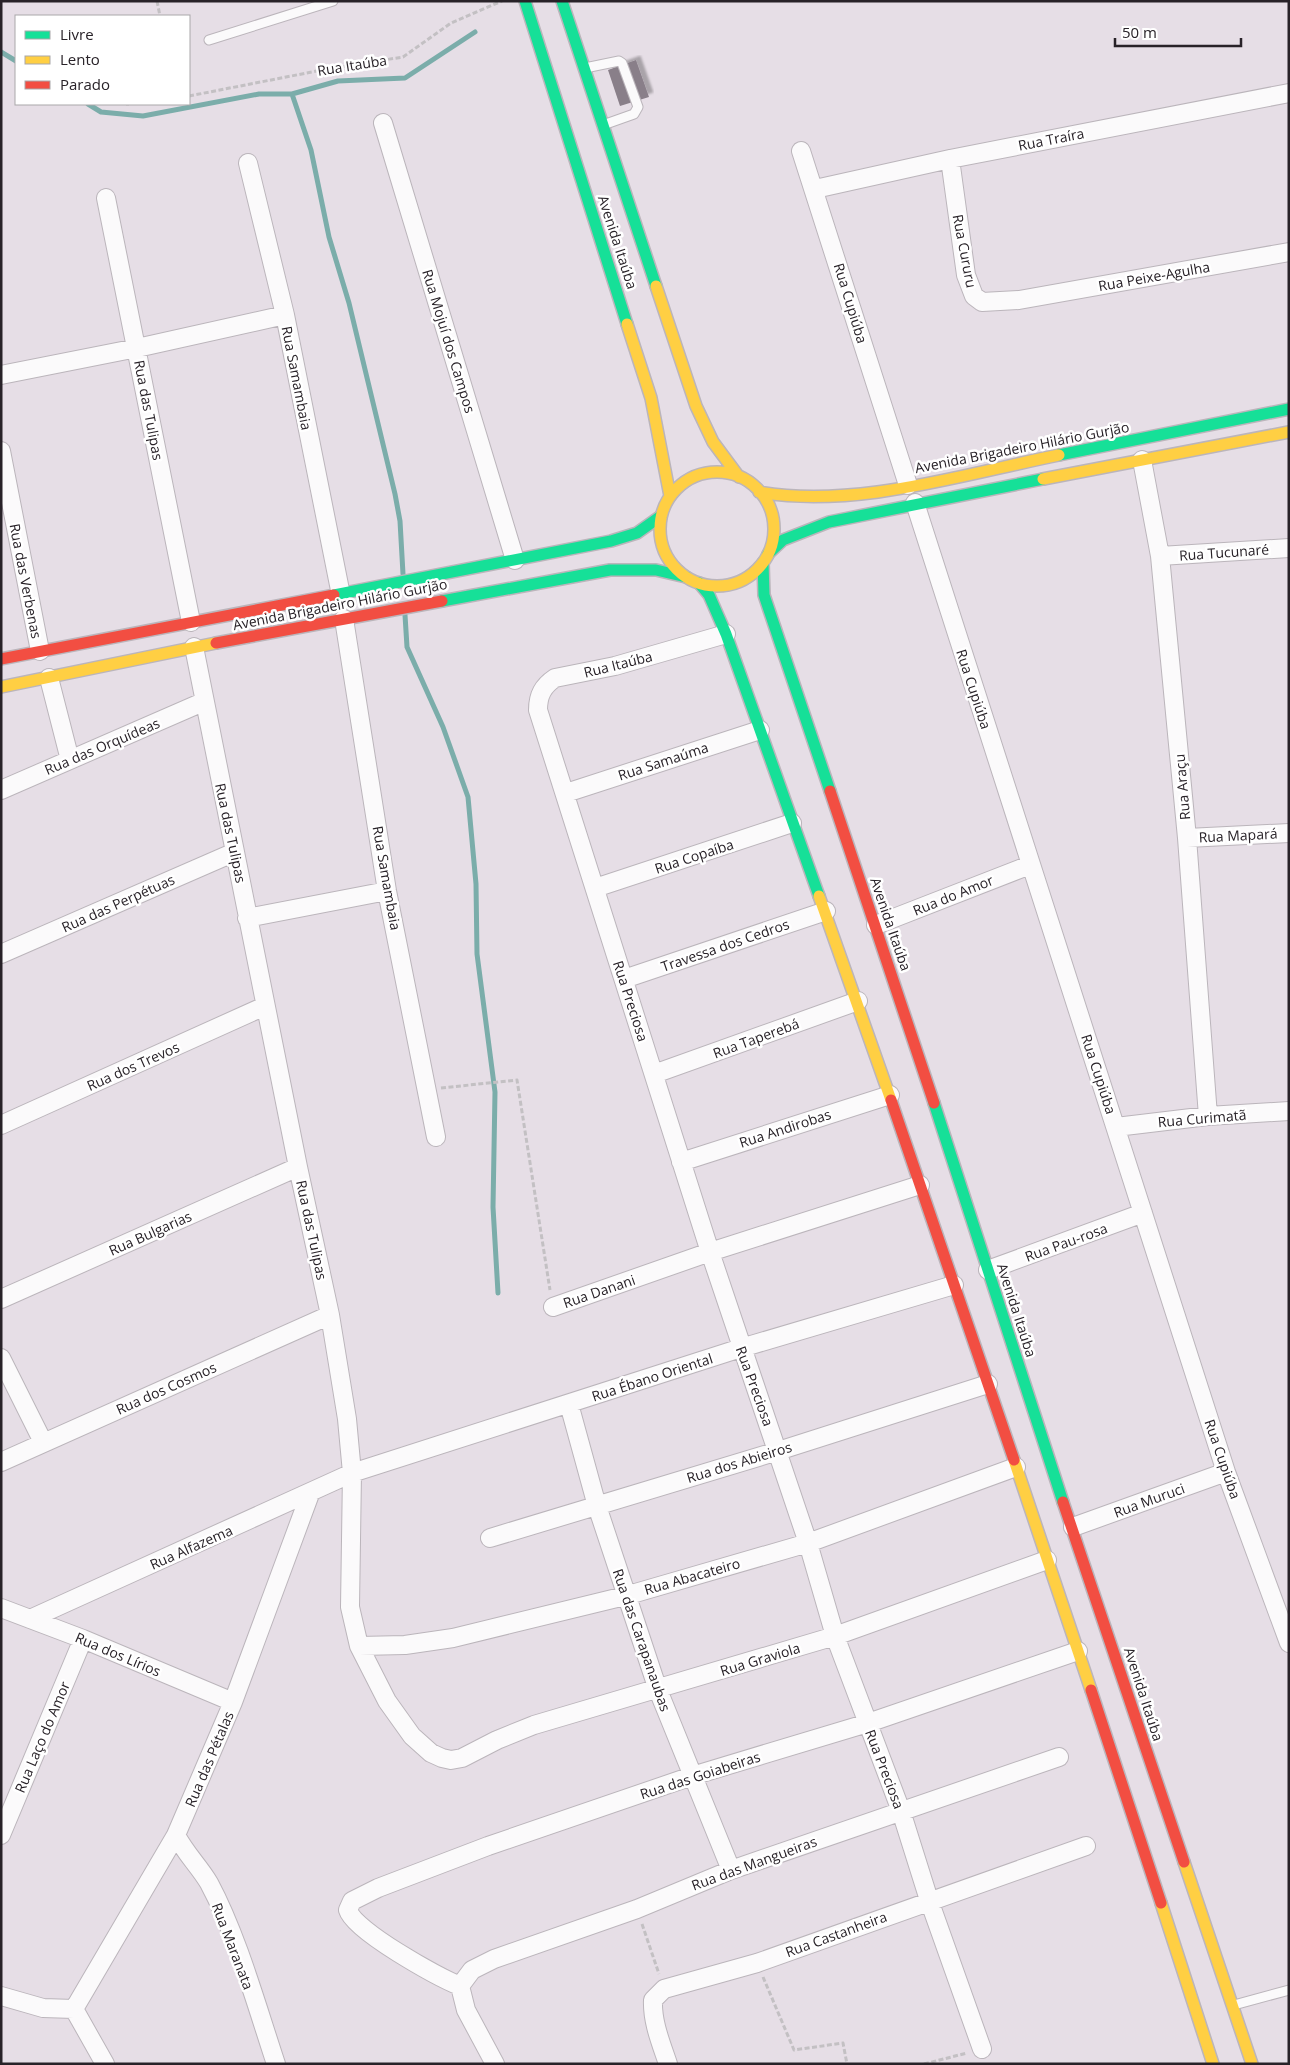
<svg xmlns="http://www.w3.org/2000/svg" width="1290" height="2065" viewBox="0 0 1290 2065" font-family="'Open Sans',sans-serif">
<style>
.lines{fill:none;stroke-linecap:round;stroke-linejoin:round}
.stream{stroke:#7badaa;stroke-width:5}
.building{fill:#897f89;filter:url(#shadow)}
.lane-casing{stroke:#bbb5bb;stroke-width:11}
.street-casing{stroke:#bbb5bb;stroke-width:20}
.fast-casing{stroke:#bbb5bb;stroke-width:14}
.slow-casing{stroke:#bbb5bb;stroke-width:14}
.jam-casing{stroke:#bbb5bb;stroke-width:14}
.path{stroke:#c3c0c3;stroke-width:3;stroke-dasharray:5 2.5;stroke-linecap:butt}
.lane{stroke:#fbfafb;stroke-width:9}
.street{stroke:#fbfafb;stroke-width:18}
.fast{stroke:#16e098;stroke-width:11}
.slow{stroke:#ffcf43;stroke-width:11}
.jam{stroke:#f24e42;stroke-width:11}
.labels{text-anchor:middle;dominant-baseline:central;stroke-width:5;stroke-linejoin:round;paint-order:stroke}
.street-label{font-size:14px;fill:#282228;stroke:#fff}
</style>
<defs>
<filter id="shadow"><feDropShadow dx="4.5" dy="-4.5" stdDeviation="1" flood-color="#0004"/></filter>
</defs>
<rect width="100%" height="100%" fill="#e6dee6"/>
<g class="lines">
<path class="stream" d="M1,52L16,61
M292,94L311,150L329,237L349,303L395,494L400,521L403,574
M88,104L101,112L143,116L259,94H292L338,81L405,78L475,32
M405,615L407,647L443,727L468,797L476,884L477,954L495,1092L493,1207L498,1293"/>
</g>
<path class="building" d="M636,60L649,97L620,106L608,70Z"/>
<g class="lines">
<defs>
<path id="lane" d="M209,40L333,1
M585,68L619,61L622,63L638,107L634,114L603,125
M1234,2005L1289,1990"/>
<path id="street" d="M383,123L515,560
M801,151L908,485
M950,159L966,275L974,296L982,302L1019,300L1289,252
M248,163L285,315L341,595
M815,189L950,159L1289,93
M106,198L191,622
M1,375L137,348L285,315
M1,451L40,651
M1142,460L1160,556L1187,838L1208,1116
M915,503L1226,1472L1289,1643
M1160,556L1289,548
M344,619L387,891L436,1137
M726,634L615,666L555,678C543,686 538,695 538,710L710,1252L808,1543L835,1636L901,1811L929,1900L982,2049
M194,647L298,1167L330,1315L347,1419L352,1473L350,1607L359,1646L387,1701L412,1736L431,1753L442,1758L451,1760L462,1758L497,1740L534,1725L835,1636L1047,1560
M49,678L70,760
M1,790L203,702
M566,793L760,730
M1187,838L1289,833
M595,888L792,823
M247,918L387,891
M876,925L1030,865
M1,954L235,852
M624,979L826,911
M654,1074L858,1001
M1,1125L265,1006
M1116,1127L1208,1116L1289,1111
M681,1162L890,1095
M988,1270L1143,1213
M1,1299L298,1167
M553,1307L710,1252L920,1185
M1,1358L43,1442
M569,1404L597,1506L658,1690L731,1870
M1,1462L330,1315
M1073,1527L1226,1472
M490,1538L778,1451L988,1384
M1,1608L83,1639L233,1702
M30,1619L352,1473L741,1348L954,1285
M359,1646L405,1645L453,1638L625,1596L808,1543L1016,1467
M1,1835L83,1639
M176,1835C185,1853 199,1866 209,1883C237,1935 257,2007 276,2064
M460,1986C438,1977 354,1931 348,1910L352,1901L378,1888L488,1846L692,1776L868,1723L1078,1651
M460,1986L472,1970L494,1959L637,1909L731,1870L1059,1757
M460,1986L466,2010L495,2064
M1,1996L43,2008L74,2009
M74,2009L176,1835L233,1702L310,1494
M74,2009L105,2064
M668,2064C661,2043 652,2022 653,2000L664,1989L757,1963L1086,1846"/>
<path id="fast" d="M525,1L627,324
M562,1L656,286
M1059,455L1289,409
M768,554L783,540L829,522L1043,479
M763,563L764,595L830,791
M699,583L709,595L726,634L819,896
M334,595L611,541L637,533L661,516
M442,601L610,570H656L686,577
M934,1103L1063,1502"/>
<path id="slow" d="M656,286L696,406L713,442L739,477
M627,324L651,398L670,496
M660 529a57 57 0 1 1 114 0a57 57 0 1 1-114 0Z
M1043,479L1289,432
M759,492C855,509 964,474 1059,455
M1,687L216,643
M819,896L891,1100
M1014,1460L1091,1690
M1184,1862L1252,2064
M1161,1903L1213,2064"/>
<path id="jam" d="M216,643L442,601
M1,659L334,595
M830,791L934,1103
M891,1100L1014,1460
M1063,1502L1184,1862
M1091,1690L1161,1903"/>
</defs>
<use href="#lane" class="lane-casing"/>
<use href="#street" class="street-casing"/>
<use href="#fast" class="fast-casing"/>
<use href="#slow" class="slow-casing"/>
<use href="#jam" class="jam-casing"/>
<path class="path" d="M157,1L160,16
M189,96L322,70L403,57L451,23L502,1
M126,104H129
M441,1088L517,1080L550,1290
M642,1924L659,1974
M763,1977L794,2050L843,2043L847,2064
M924,2064L967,2053"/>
<use href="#lane" class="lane"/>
<use href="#street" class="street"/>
<use href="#fast" class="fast"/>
<use href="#slow" class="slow"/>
<use href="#jam" class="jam"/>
</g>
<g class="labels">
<g class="street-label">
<text transform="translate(352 65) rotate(-9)">Rua Itaúba</text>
<text transform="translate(1051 139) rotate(-11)">Rua Traíra</text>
<text transform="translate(618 242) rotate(72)">Avenida Itaúba</text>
<text transform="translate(965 251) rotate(79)">Rua Cururu</text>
<text transform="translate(1154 276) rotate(-10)">Rua Peixe-Agulha</text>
<text transform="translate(851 303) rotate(73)">Rua Cupiúba</text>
<text transform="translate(449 341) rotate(73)">Rua Mojuí dos Campos</text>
<text transform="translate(297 378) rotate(79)">Rua Samambaia</text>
<text transform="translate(149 410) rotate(79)">Rua das Tulipas</text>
<text transform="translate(1022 447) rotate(-11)">Avenida Brigadeiro Hilário Gurjão</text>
<text transform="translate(1224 552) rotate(-4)">Rua Tucunaré</text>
<text transform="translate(26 581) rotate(79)">Rua das Verbenas</text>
<text transform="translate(340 604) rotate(-11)">Avenida Brigadeiro Hilário Gurjão</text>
<text transform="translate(618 664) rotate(-14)">Rua Itaúba</text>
<text transform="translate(974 689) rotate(72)">Rua Cupiúba</text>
<text transform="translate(102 746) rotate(-23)">Rua das Orquídeas</text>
<text transform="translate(663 761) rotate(-18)">Rua Samaúma</text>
<text transform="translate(1182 787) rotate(-95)">Rua Araçu</text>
<text transform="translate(231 833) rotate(78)">Rua das Tulipas</text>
<text transform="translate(1238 835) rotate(-3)">Rua Mapará</text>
<text transform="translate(694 856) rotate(-18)">Rua Copaíba</text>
<text transform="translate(387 878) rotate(80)">Rua Samambaia</text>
<text transform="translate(953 895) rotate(-22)">Rua do Amor</text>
<text transform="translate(118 903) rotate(-24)">Rua das Perpétuas</text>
<text transform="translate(891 924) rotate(71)">Avenida Itaúba</text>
<text transform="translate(725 945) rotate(-19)">Travessa dos Cedros</text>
<text transform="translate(631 1001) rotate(72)">Rua Preciosa</text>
<text transform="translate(756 1038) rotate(-20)">Rua Taperebá</text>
<text transform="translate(133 1066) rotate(-24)">Rua dos Trevos</text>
<text transform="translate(1099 1074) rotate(72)">Rua Cupiúba</text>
<text transform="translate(1202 1118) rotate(-5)">Rua Curimatã</text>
<text transform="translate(785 1128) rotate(-18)">Rua Andirobas</text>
<text transform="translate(312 1230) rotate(78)">Rua das Tulipas</text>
<text transform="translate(150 1233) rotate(-24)">Rua Bulgarias</text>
<text transform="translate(1066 1242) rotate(-20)">Rua Pau-rosa</text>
<text transform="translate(599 1291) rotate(-19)">Rua Danani</text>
<text transform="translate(1017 1310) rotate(72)">Avenida Itaúba</text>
<text transform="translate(652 1377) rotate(-18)">Rua Ébano Oriental</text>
<text transform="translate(755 1386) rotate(70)">Rua Preciosa</text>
<text transform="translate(166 1388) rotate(-24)">Rua dos Cosmos</text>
<text transform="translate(1223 1459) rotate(71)">Rua Cupiúba</text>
<text transform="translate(739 1462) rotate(-17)">Rua dos Abieiros</text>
<text transform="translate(1149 1500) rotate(-20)">Rua Muruci</text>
<text transform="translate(191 1547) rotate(-24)">Rua Alfazema</text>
<text transform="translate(692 1576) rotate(-16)">Rua Abacateiro</text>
<text transform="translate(642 1640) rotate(71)">Rua das Carapanaubas</text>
<text transform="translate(118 1654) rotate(23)">Rua dos Lírios</text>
<text transform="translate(760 1659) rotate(-17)">Rua Graviola</text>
<text transform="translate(1144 1694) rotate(72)">Avenida Itaúba</text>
<text transform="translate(42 1737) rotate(-67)">Rua Laço do Amor</text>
<text transform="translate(209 1759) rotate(-67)">Rua das Pétalas</text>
<text transform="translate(885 1769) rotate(69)">Rua Preciosa</text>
<text transform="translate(700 1775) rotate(-18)">Rua das Goiabeiras</text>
<text transform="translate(754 1863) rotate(-20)">Rua das Mangueiras</text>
<text transform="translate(836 1934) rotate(-20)">Rua Castanheira</text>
<text transform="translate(233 1946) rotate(69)">Rua Maranata</text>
</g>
</g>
<rect width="1290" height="2065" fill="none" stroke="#282228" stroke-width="5"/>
<rect x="15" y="15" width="175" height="90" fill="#ffffff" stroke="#a9a7a9"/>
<rect x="25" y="31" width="25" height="8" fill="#16e098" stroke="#a9a7a9"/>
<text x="60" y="40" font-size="15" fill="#282228">Livre</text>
<rect x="25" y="56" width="25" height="8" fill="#ffcf43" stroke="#a9a7a9"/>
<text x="60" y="65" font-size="15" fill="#282228">Lento</text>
<rect x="25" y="81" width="25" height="8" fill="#f24e42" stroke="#a9a7a9"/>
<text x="60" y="90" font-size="15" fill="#282228">Parado</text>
<path d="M1115 38v8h126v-8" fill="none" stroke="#282228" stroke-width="2.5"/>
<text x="1122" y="38" font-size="15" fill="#282228" stroke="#ffffff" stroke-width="4" paint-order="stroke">50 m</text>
</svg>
